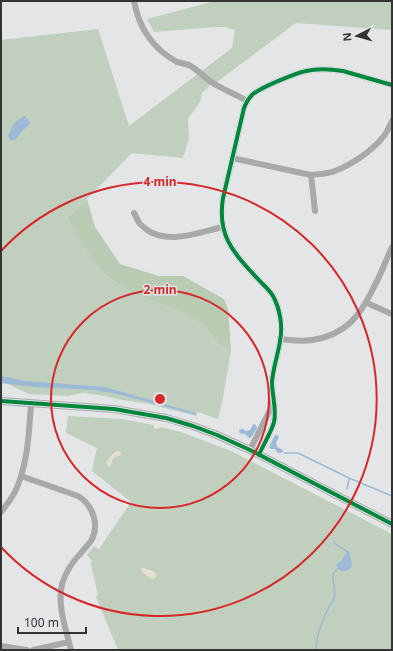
<svg xmlns="http://www.w3.org/2000/svg" width="393" height="651" viewBox="0 0 393 651" font-family="'Noto Sans',sans-serif">
<style>
.green{fill:#c1d0be}
.forest{fill:#b9ccb3}
.sand{fill:#e4e0cc}
.water{fill:#9cbad8}
.lines{fill:none;stroke-linecap:round;stroke-linejoin:round}
.stream{stroke:#9cbad8;stroke-width:1.5}
.minor{stroke:#a8a9a9;stroke-width:6}
.major{stroke:#aaabac;stroke-width:8}
.cycleway-casing{stroke:#e2e4e8;stroke-width:6}
.cycleway{stroke:#00873e;stroke-width:4}
.ring{fill:none;stroke:#d62828;stroke-width:2}
.centre{fill:#d62828;stroke:#e2e4e8;stroke-width:2}
.ring-label{font-size:12px;text-anchor:middle;font-weight:bold;fill:#d62828;stroke:#e2e4e8;stroke-width:3;stroke-linejoin:round;paint-order:stroke}
</style>
<rect width="100%" height="100%" fill="#e3e5e7"/>
<path class="green" d="M215,1H392V30L296,23L217,82L210,84L208,88L202,93L200,102L188,119L189,139L183,158L132,153L87,199L67,218L81,241L103,273L133,294L182,310L207,326L218,343L231,351L223,398L218,419L198,412L196,416L149,404L116,399L105,396L83,393L67,396L29,394L1,381V40L98,29L129,126L232,48L235,30L226,27H216L154,32L147,19Z
M68,416L122,419L154,425V428L157,429L161,427L184,433L231,451L392,534V650H118L96,597L98,595L91,565L92,561L87,555L94,546L99,549L131,502L92,471L97,448L66,433Z"/>
<path class="forest" d="M87,199L95,227L120,264L159,276H183L224,299L228,309L231,351L218,343L206,326L182,311L133,294L103,273L82,243L67,218Z"/>
<path class="sand" d="M117,451H120L121,454L119,456C109,457 115,463 109,467L107,465L106,462C110,458 112,453 117,451Z
M143,568C149,570 157,570 156,577L153,579C148,577 145,574 141,571V569Z"/>
<path class="water" d="M24,116H25L29,121L30,124C27,126 25,129 22,131C18,136 18,141 10,140L8,136L14,123Z
M1,376L27,381L105,387L196,413V415L118,394L94,390L34,387L1,383Z
M253,424L256,425L257,428L251,438H249C248,437 247,436 246,435C243,432 239,436 239,430L241,429H243L246,431L250,430Z
M275,435H277L279,437L276,443L277,447L283,450V451L281,453H278L275,449H271L269,447Z
M347,552H349C350,558 353,563 351,568C346,572 340,572 337,568V564L340,562Z"/>
<g class="lines">
<path class="stream" d="M284,453H298L349,478L392,496
M347,489L349,479
M334,543L340,547L348,552
M316,650C315,640 323,618 328,609C329,605 333,602 334,598C338,588 328,577 337,569"/>
<path class="minor" d="M134,1C139,28 153,49 177,62C181,63 185,64 189,65C197,69 204,77 211,82C222,89 235,94 247,101
M232,158L311,175C319,174 328,174 335,171C351,165 372,151 383,137C387,133 389,127 392,121
M311,175L315,211
M134,213C136,216 137,220 140,224C142,226 145,228 147,230C169,245 200,232 223,227
M367,303L392,314
M281,339C291,340 301,342 312,340C346,335 360,316 374,287C381,274 386,260 392,247
M250,450L270,410L273,401
M259,455C263,445 272,431 274,422C277,409 272,396 272,382C273,368 278,355 280,341C283,326 280,309 273,296C269,289 262,284 257,278C233,252 217,236 223,198L244,108C246,103 248,99 252,95C259,88 296,73 306,71C318,68 331,69 343,71L392,85
M21,476L78,496C93,505 100,525 91,541C88,545 84,549 81,553C72,562 66,571 62,584C57,605 66,629 71,650
M1,512C6,506 11,499 15,492C28,464 29,433 31,403
M1,646L27,650
M33,650L69,642"/>
<path class="major" d="M1,401L114,409L166,418L193,426L217,435L250,450L392,524"/>
<defs>
<path id="cycleway" d="M1,401L114,409L166,418L193,426L217,435L250,450L392,524
M259,455C263,445 272,431 274,422C277,409 272,396 272,382C273,368 278,355 280,341C283,326 280,309 273,296C269,289 262,284 257,278C233,252 217,236 223,198L244,108C246,103 248,99 252,95C259,88 296,73 306,71C318,68 331,69 343,71L392,85"/>
</defs>
<use href="#cycleway" class="cycleway-casing"/>
<use href="#cycleway" class="cycleway"/>
</g>
<g class="ring">
<circle cx="160" cy="399" r="109"/>
<path d="M1 251A217 217 0 1 1 1 547"/>
</g>
<circle cx="160" cy="399" r="6" class="centre"/>
<g class="ring-label">
<text x="160" y="186">4 min</text>
<text x="160" y="294">2 min</text>
</g>
<rect width="393" height="651" fill="none" stroke="#333335" stroke-width="4"/>
<g transform="translate(357 36) rotate(264)" stroke="#e2e4e8" stroke-width="3" paint-order="stroke">
<path d="M0-3L7 15L0 10L-7 15Z" fill="#333335"/>
<text y="-6" font-size="11" font-weight="bold" text-anchor="middle" fill="#333335">N</text>
</g>
<path d="M18 627v6h68v-6" fill="none" stroke="#333335" stroke-width="2"/>
<text x="24" y="627" font-size="12" fill="#333335" stroke="#e2e4e8" stroke-width="3" paint-order="stroke">100 m</text>
</svg>
